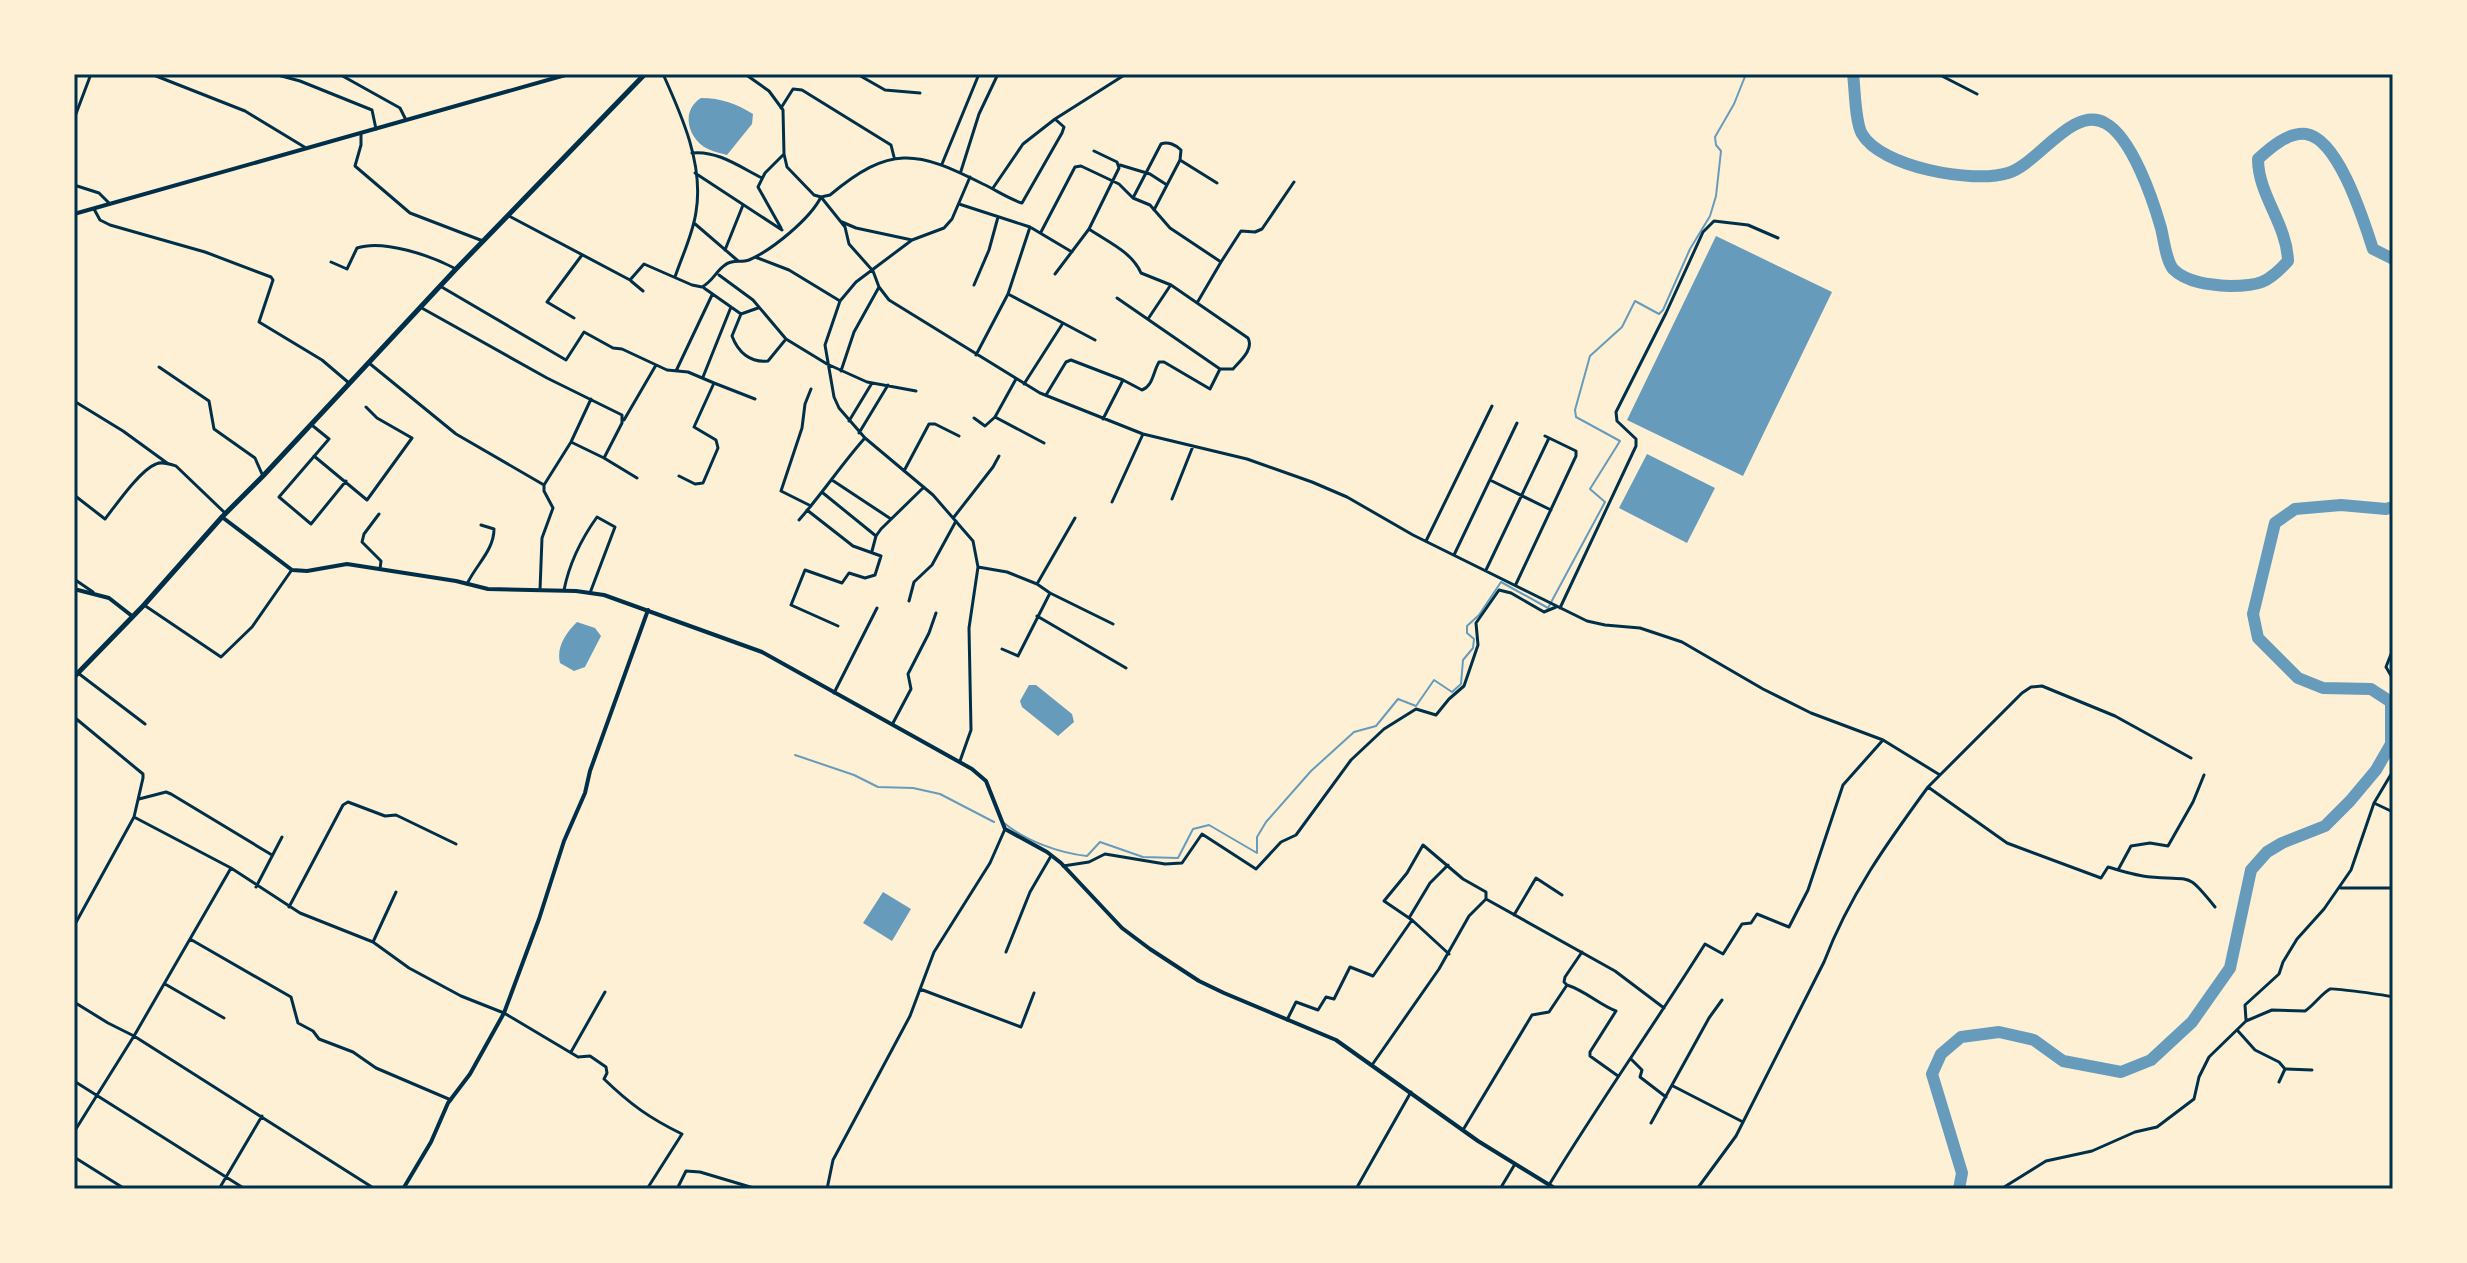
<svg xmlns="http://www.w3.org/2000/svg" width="2467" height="1263" viewBox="0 0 2467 1263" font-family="'Roboto Condensed',sans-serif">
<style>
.water{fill:#669bbc}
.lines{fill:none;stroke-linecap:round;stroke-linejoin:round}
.stream{stroke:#669bbc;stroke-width:2}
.river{stroke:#669bbc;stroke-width:12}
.minor{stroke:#003049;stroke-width:3}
.tertiary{stroke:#003049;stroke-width:4}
.secondary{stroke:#003049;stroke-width:4}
.primary{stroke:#003049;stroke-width:5}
.neatline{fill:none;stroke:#003049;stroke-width:3}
</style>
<rect width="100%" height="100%" fill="#fdf0d5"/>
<path class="water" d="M701,98C721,98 737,104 753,114L752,124L727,155C721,153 714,152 708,149C688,139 680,111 701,98Z
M1716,236L1832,292L1743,476L1627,420Z
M1647,454L1715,488L1687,543L1619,508Z
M577,622L595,628L601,636L585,667L574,671L560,663C556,647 566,633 577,622Z
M1029,685H1036L1072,714L1074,722L1058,736L1022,707L1020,701Z
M883,892L911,909L892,941L863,923Z"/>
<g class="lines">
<path class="stream" d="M795,755L854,775L878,787L913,788L940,794L994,822
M1004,823C1026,841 1059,853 1087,856L1100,842L1143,857L1178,858L1193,829L1209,825L1257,853V837L1266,822L1311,771L1354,732L1376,726L1398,699L1416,706L1434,680L1452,692L1461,684L1463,660L1473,648L1474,639L1467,633V626L1479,615L1501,582L1548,608L1605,502L1590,489L1620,441L1576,417L1575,410L1590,356L1622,327L1635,301L1659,314L1663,310L1690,249L1710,216L1716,196L1721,151L1716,145L1715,137L1734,104L1746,74"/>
<path class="river" d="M1853,74C1855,89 1855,122 1862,134C1881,167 1973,184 2008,173C2038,164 2073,105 2105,123C2132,137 2153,200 2161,228C2164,240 2166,260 2173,269C2187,283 2211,285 2230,286C2259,286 2268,283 2288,261C2287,224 2258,195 2258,159C2270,148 2288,132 2306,134C2339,139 2364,222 2373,249L2393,259
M1959,1189L1962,1173L1932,1074L1941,1054L1961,1037L1999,1032L2034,1040L2063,1061L2121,1072L2151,1060L2192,1022L2230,968L2251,870L2267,852L2282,843L2325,826L2350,801L2376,770L2391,744V702L2371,689L2323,688L2298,678L2258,638L2253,614L2275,523L2295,509L2341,505L2386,509L2393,507"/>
<path class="minor" d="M151,74L245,111L306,148
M274,74L300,81L372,110L376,129
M339,74L400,108L406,120
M663,74C682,116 704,165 696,212C693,234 682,256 675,277
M745,74L769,91L783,110L784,154L787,167L814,195L821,197L830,195C890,145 916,150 983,184C996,190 1009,199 1022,203L1062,133L1064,127L1055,119
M857,74L885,90L920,93
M1055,74H1056
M1938,74L1977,94
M781,108L793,89L802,90L891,145L894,157
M74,119L91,74
M361,133V145L355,166L410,213L483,241
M692,153C717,150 740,167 762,178
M1180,160L1217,183
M942,164L979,74
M1120,165L1150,174L1167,185
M961,171L979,114L998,74
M695,173L782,230
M74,185L99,193L110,204
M993,188L1023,144L1055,119L1126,74
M1134,196L1161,144C1168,141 1176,145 1181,150L1180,160L1154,210
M959,204L1030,227L1072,252
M94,209L100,220L110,225L205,252L271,277L273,280L259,322L322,360L349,383
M509,216L630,280L644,264L692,285L702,287C713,281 716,271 725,265C732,259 741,263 749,260C772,250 810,219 821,197L845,227L849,244L873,271L879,287L889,300L1040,393L1143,434L1247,459L1312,482L1347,497L1413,535L1587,621L1605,625L1640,628L1682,642L1763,689L1811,713L1883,740L1940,775L1928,787C1887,843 1849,896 1824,962L1736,1136L1697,1189
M842,222L856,228L912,240
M694,223L737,260
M781,228L758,187L765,173L783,155
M1089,229C1108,242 1132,252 1141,273L1171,285L1248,338C1254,349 1241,360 1233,369H1220L1210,389L1164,362H1159C1153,372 1153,386 1142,390L1123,380L1103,419
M1041,232L1075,167L1081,166L1119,184L1133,198L1150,205L1170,228L1221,262L1241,231L1255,232L1262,229L1294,182
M725,250L743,205
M755,257L789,270L840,301
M331,262L347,269L357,248C383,239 432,256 456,269
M1055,274L1089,229L1119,168L1117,162L1094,151
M719,275L753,300L786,339L827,364L867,382L916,391
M631,281L643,291
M974,285L989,250L998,217
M440,286L566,360L584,332L613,348L622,349L667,370L688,372L714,383L694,427L716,440L718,448L703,483L695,484L679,476
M704,288L741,314L758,308
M1008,294L1063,323L1024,384
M1117,298L1220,369
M1197,303L1221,262
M420,307L547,378L622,415V423L604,458
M741,314L732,336C738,352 750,363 768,361L786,339
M574,318L547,302L582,255
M1148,319L1170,286
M1063,323L1095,340
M976,355L1008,294L1030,227
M369,363L456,434L544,485L571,442L591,399
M159,367L209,401L214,429L255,458L262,474
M676,371L712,295
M841,371L854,332L879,287
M703,377L731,307
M1016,379L995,417L1044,443
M714,383L755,399
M811,389L805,404L802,428L781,491L811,506
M1046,395L1066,362L1071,360L1123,380
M74,401L123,431L167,463
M974,418L985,426L995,417
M624,420L656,365
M849,421L872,383
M313,426L329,439L279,497L311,524L346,481
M859,433L888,385
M571,442L604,458L637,478
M314,456L367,500L412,438L377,418L366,407
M904,471L929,424H935L959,436
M832,480L891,519
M1490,480L1551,510
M823,493L876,536
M74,495L105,519C116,505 140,470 156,464C162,461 170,464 176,466L225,513
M1172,499L1193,446
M1112,502L1143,434
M807,510L853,546L881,556L875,575L865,578L849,573L842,583L805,570L791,605L838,626
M379,514L364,534L362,542L381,561L380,569
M954,517L993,467L999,456
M799,520C822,494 841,465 864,439
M1426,541L1492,406
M872,551L876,536L881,529L924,487
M1454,555L1517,423
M978,567L1007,572L1037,584L1050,593L1113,624
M1486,570L1549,438
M74,579L93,592
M467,584C476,565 494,550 494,529L481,525
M1037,584L1075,518
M1516,584L1576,456V451L1545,436
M540,590L542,538L553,508L544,491V485
M564,590C569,565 582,538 597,517L615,527L590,593
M909,601L914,582L932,565L956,521
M144,605L221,657L252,627L291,571
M1560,608L1636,446V439L1617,421L1616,412L1666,313L1703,232L1714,221L1748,225L1778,238
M1037,616L1126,668
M1002,649L1018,656L1050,593
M2393,649L2386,667L2393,679
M78,673L145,724
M834,693L877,608
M74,717L143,774V778L134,817L74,926
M893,723L911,689L908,674L929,633L936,613
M960,761L971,730L969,628L978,567L973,541L933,495L865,438L839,408L834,397L825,345L840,301L856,282L912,240L944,228L952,219L970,177
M1940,775L2022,693L2031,687L2042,686L2115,716L2191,758
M1928,787L2007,843L2101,878L2108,867C2122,871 2137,876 2151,877C2193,881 2186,871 2215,907
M139,799L166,792L171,794L272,855
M2374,803L2393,812
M134,817L231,868L300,913L373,942L409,968L461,996L504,1013L578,1057L590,1056L606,1067L607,1073L604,1079C630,1104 649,1118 682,1134L647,1189
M1063,866L1089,862L1105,854L1165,864L1182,863L1202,834L1256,869L1281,842L1296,835L1351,760L1384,729L1416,709L1436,715L1449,699L1464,686L1478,645L1476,623L1499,590L1511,593L1544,612L1556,607
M2118,870L2131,846L2150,843L2168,846L2193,802L2204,775
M256,887L282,837
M2341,888H2393
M289,907L343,805L348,802L385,816L396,815L456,844
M1514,915L1536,878L1562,895
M1409,918L1430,883L1448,865
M1412,920L1449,954
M190,939L291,997L298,1023L313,1031L319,1039L353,1052L376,1068L451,1100
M373,942L396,892
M1006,952L1030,892L1051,856
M165,984L224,1018
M1567,985C1586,991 1598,1004 1616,1011L1590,1052V1056L1618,1076
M920,989L1021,1027L1034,993
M74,1002L108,1023L134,1036L375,1189
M1287,1020L1296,1002L1318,1010L1326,997L1334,999L1350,967L1373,976L1412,920L1384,901L1407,873L1423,845L1463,879L1486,892V899L1615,971L1664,1008
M2246,1020L2245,1005L2279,974L2283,962L2297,939L2324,909L2351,870L2374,803L2393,771
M2238,1031L2255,1050L2279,1062L2285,1069L2279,1082
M571,1052L605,992
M1631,1059L1642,1070L1640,1077L1666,1097
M1372,1065L1439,969L1469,916L1486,899
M2285,1069L2312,1070
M74,1081L245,1189
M1673,1086L1743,1122
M1651,1123L1709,1018L1722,1000
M1463,1130L1532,1015L1549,1012L1567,985L1564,982L1565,977L1582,952
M74,1132L134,1036L231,868
M74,1157L125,1189
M1549,1185C1599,1103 1654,1025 1705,944L1723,954L1742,924L1751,923L1757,914L1789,927L1808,890L1843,785L1883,740
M219,1189L262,1116
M677,1189L686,1171L700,1172L757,1189
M827,1189L833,1160L910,1016L934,952L990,863L1005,829
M1356,1189L1411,1092
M1500,1189L1515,1164
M2001,1189L2046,1161L2092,1151L2135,1132L2157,1127L2194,1099L2199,1077L2209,1057L2246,1021L2272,1010L2305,1011C2314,1005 2321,994 2330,989C2333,988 2386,995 2393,997"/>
<path class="tertiary" d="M222,517L292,570L307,571L347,564L456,581L488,589L576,591L604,595L762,652L972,769L986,781L1005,829L1047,852L1061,863L1122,928L1150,949L1199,981L1224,993L1336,1040L1478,1141L1556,1189
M74,589L109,598L132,616
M403,1189L431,1142L448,1103L470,1074L504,1013L539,919L564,841L585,793L590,771L648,610"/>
<path class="secondary" d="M74,214L569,74"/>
<path class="primary" d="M74,677L144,605L222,517L263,476L456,269L645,74"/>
</g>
<rect width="2467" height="1263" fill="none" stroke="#fdf0d5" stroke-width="152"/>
<rect x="76" y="76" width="2315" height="1111" class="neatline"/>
</svg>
